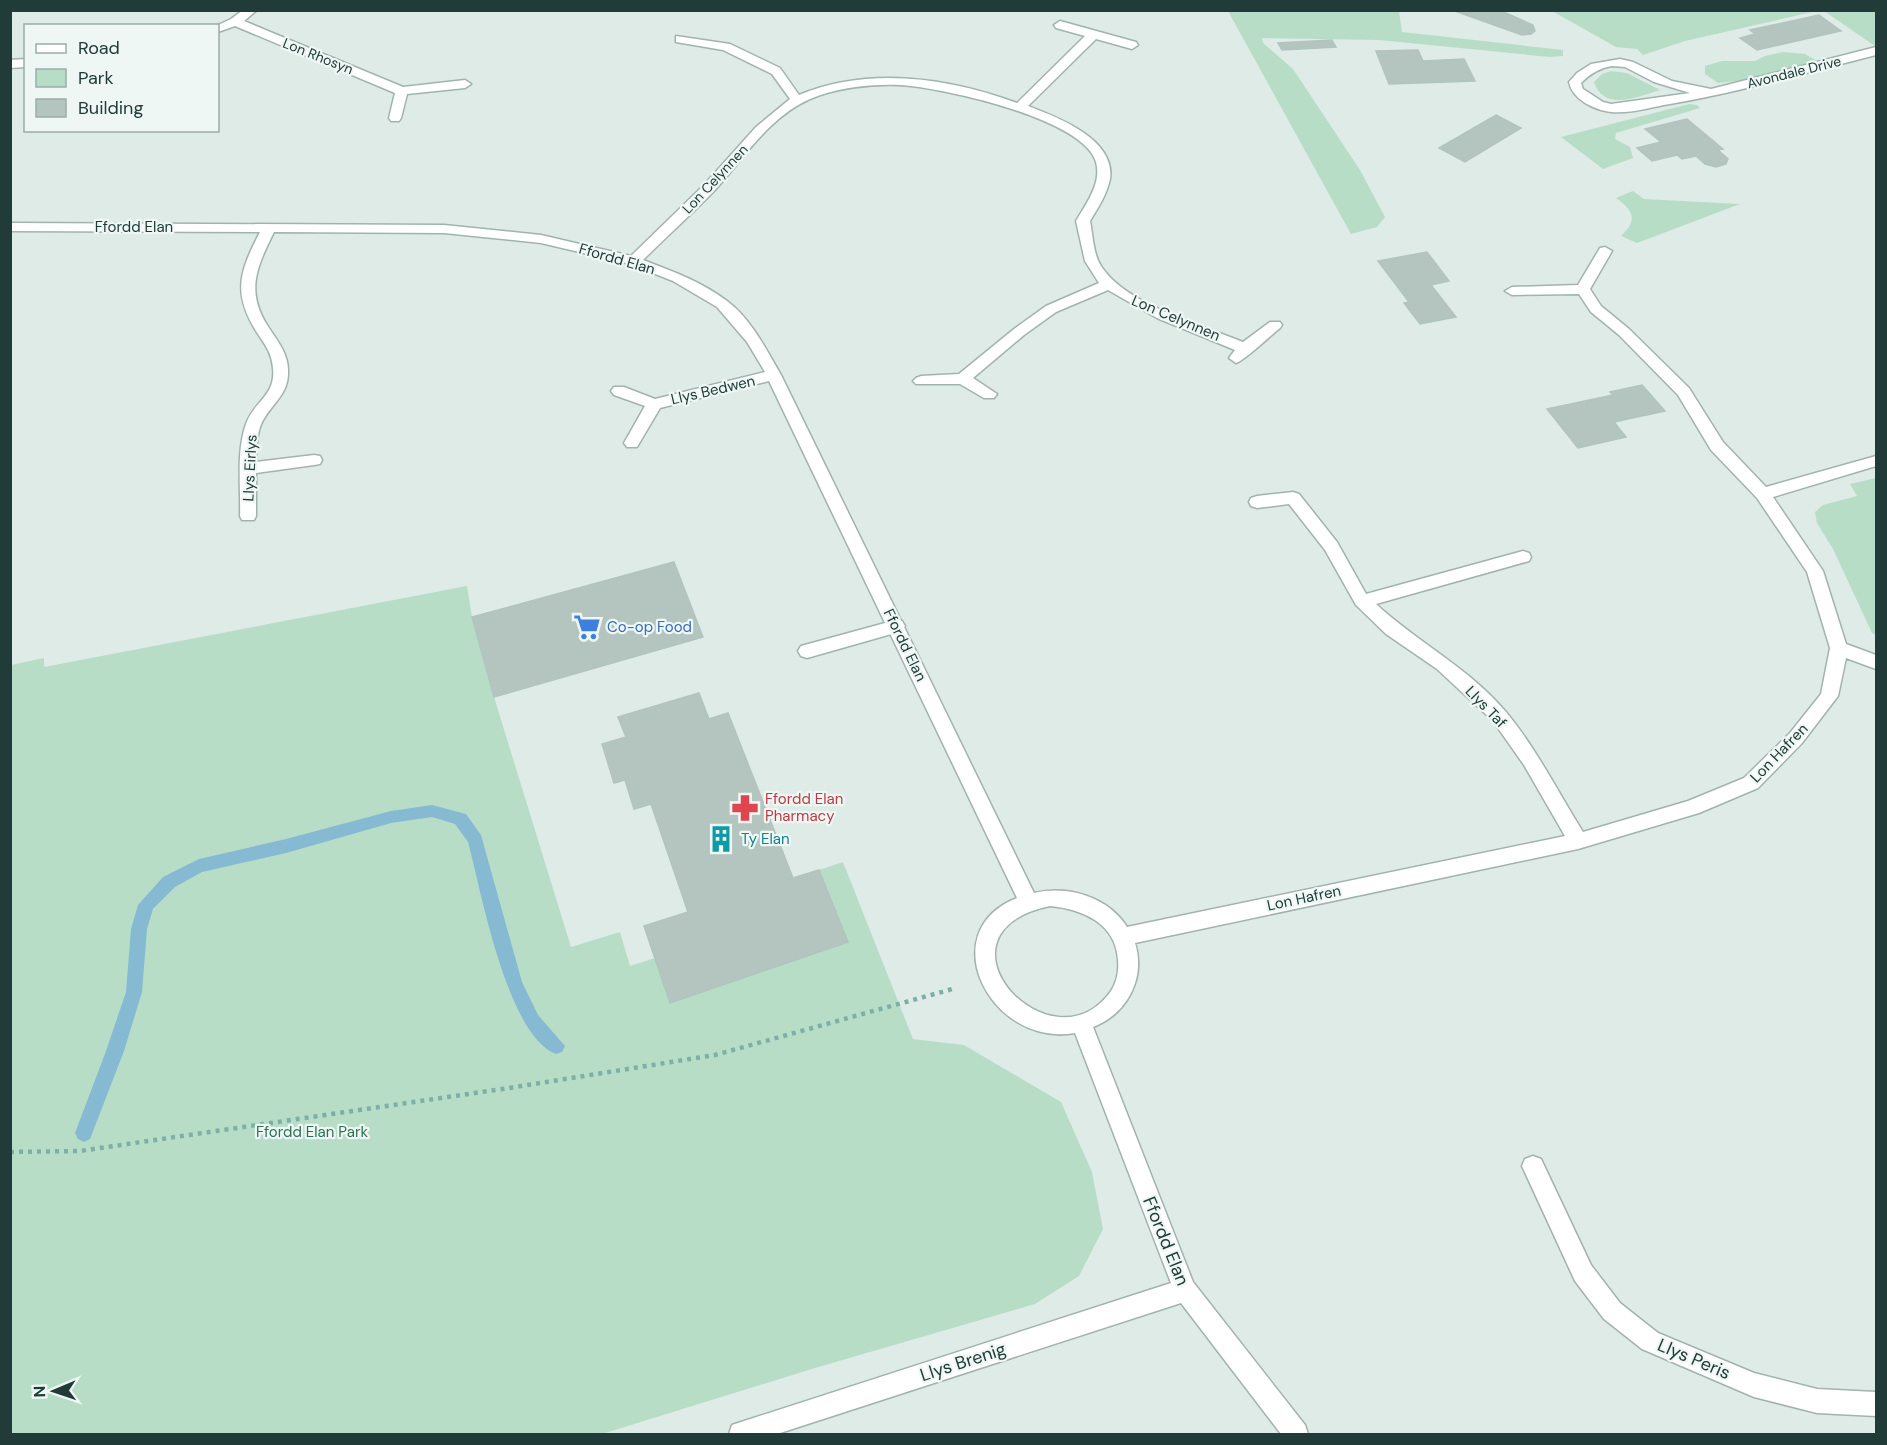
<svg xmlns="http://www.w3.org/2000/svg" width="1887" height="1445" viewBox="0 0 1887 1445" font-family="'DM Sans',sans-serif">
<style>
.green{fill:#b7ddc7}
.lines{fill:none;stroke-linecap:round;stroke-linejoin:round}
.stream{fill:#85bad2;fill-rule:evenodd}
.building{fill:#b4c5c0;stroke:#b1c4bf;stroke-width:1.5}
.lane-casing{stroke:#a2b3af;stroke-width:3}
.street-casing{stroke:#a2b3af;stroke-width:3}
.path{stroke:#7eafa7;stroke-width:4.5;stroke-dasharray:4 5;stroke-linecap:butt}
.lane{fill:#fff;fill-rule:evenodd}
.street{fill:#fff;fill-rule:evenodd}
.labels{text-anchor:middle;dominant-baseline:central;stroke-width:4.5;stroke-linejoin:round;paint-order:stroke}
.far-street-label{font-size:14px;fill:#203b38;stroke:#eff7f4}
.street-label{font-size:15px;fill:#203b38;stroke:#eff7f4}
.shop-label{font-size:15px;fill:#366cbe;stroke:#eff7f4;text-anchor:start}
.health-label{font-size:15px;fill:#be3a42;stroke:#eff7f4;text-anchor:start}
.culture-label{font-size:15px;fill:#0d838f;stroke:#eff7f4;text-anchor:start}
.park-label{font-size:15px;fill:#297251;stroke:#eff7f4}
.near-street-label{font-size:18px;fill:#203b38;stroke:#eff7f4}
</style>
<rect width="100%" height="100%" fill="#dfebe7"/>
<path class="green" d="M1228,11H1399L1402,32L1563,50V56L1550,57L1379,40L1262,38L1263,43L1293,69L1360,170L1385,217L1377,227L1351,234Z
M1552,11H1817L1685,41L1643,55L1637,49L1616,47Z
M1824,11H1876V46H1875Z
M1783,52L1805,54L1817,61L1739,81L1718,83L1705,74V66L1722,61H1755L1765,56Z
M1611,71L1627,73L1660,90C1637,97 1604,112 1594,82L1602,74Z
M1689,104L1697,105L1700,108L1616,133L1615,139L1630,147L1633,158L1603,169L1561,137Z
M1633,191L1644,199L1740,204L1637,243L1621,236C1638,220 1634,211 1616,198Z
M1876,478V635L1872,633L1833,549L1817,523L1815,512L1823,505L1857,496L1850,484Z
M467,586L472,617L494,697L571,947L620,932L630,966L655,958L670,1003L848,942L819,870L843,862L913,1039L964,1045L1061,1102L1092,1172L1103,1229L1079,1276L1035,1304L815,1368L602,1434H11V665L44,658V667Z"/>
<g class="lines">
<path class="stream" d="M432,805L466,814L481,835L522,982L538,1015L565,1046L562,1052L556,1054C507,1036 481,890 468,842L455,824L432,817L391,823L286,853L202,872L175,887L153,909L147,929L142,992L124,1051L90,1139L84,1142L78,1139L75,1133L106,1051L126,992L131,929L138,905L163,877L199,859L286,839L391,811Z"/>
</g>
<path class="building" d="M1452,10H1499L1533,25L1535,31L1531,34L1522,35Z
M1819,15L1841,31L1757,50L1740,38L1755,34L1750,30Z
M1332,40L1336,47L1282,50L1278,43Z
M1418,50L1423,61L1464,59L1475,81L1389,84L1376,51Z
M1496,115L1521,128L1465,162L1439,148Z
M1687,119L1723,149L1718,150L1728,159L1726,164L1716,167L1705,164L1696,156L1682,159L1677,155L1652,161L1637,148L1661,142L1645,129Z
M1427,252L1449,281L1431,285L1456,317L1420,324L1404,303L1409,302L1378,261Z
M1642,385L1665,411L1614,422L1626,437L1578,448L1547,409L1613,395L1610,392Z
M674,562L703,637L494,697L472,617Z
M699,693L709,719L728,713L793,878L819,870L848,942L670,1003L644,926L688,912L651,804L634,809L625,780L614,783L602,744L626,737L618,717Z"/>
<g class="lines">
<defs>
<path id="lane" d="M896,620L902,621L905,626L902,631L807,658L801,656L798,651L801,646Z"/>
<path id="street" d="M243,10H257L244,21L403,87L465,80L471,84L465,88L407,94L401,118L399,121H391L389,118L395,93L235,26L218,32L216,26L231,19Z
M1060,21L1136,42L1138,45L1132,49L1096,39L1028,106C1057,117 1116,139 1110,179C1107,194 1098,208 1090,221C1093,236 1093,253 1101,266C1126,305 1202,325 1243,342L1270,322H1280L1282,325L1280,328C1271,335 1244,361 1236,363L1229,358L1235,350L1157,318L1108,290L1056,312L1024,335L973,378L997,394L994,398H984L960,384H916L913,381L916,378L921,376L959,374L1014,329L1046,306L1099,283L1085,261L1076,221C1086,204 1102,183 1096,162C1083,118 940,87 899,85C870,84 836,88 810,99C769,117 744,158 715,190C692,214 667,236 643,260C672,271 702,282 727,301C751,319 766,349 781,375L1034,893C1068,885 1108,897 1127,927L1565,836L1524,765L1493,721L1437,669L1386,634L1356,605L1325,550L1289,504L1257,508L1251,506L1249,502L1251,498L1257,496L1293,492L1299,494L1337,542L1366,594L1523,551L1529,553L1531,557L1529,561L1376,604C1417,642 1469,668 1506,712C1536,748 1558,792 1583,832L1688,801L1744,778L1790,733L1821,694L1830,648L1807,572L1757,498L1711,450L1678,395L1619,335L1591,312L1579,294L1512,295L1505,291L1512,287L1578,285L1600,248L1605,247L1612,251L1590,289L1601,306L1629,329L1689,388L1723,442L1766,487L1876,456V466L1773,497L1823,571L1846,644L1876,655V669L1846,658L1838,696L1802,743L1758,788L1699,813L1578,849L1135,943C1146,978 1127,1014 1093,1027L1193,1282L1305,1425L1308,1434H1281L1181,1303L777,1434H729L732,1425L741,1422L1171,1283L1075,1033C992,1048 931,932 1017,898L769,381L660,408L637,447H627L624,443L645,406L614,395L611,391L614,387H624L655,399L765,372L747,342L717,307L673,281L630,264L541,243L444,233L274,232C255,270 245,294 271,331C280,344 289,357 288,373C288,393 275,401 265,417C256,429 257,448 256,462L314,455L320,456L322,460L320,464L314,465L256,473V516L254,520H242L240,516C241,487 236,452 246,424C254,401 276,396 273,368C272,353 264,343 256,331C232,292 240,271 260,232L10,231V223L444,225L541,235L631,256L704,185L756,127L790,99L772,74L723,50L676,42V36L730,44L780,68L799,95C869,66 949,78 1017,103L1085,36L1056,28L1054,25ZM1050,906C1082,909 1116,923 1118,960C1119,970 1117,982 1111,991C1051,1075 921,933 1050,906Z
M1876,47V55C1808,72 1740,92 1670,104C1651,107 1630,114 1611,112C1594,110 1572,99 1569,82L1577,73L1591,64L1620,59L1633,62L1672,81L1711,89ZM1612,66L1625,67L1654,82L1690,93L1611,104L1603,102L1583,89L1581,83C1590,74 1599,68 1612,66Z
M26,59V67L10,68V60Z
M1533,1156L1541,1159L1591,1265L1620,1303L1658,1333L1754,1373L1817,1389L1876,1392V1416L1817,1413L1754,1397L1642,1349L1604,1319L1575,1281L1522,1166L1525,1159Z"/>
</defs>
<use href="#lane" class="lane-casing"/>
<use href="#street" class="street-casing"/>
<path class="path" d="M10,1152L80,1151L509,1088L715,1055L956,988"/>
<use href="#lane" class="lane"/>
<use href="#street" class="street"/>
</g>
<defs>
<symbol id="supermarket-bare" viewBox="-9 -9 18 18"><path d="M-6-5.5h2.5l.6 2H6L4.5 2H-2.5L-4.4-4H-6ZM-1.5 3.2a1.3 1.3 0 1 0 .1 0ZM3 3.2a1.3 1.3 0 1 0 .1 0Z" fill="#3f7fe0" stroke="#eff7f4" stroke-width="2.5" paint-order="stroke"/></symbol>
<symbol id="pharmacy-bare" viewBox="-9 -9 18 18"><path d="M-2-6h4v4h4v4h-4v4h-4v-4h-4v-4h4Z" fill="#e0444e" stroke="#eff7f4" stroke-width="2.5" paint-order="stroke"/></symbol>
<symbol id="building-bare" viewBox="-9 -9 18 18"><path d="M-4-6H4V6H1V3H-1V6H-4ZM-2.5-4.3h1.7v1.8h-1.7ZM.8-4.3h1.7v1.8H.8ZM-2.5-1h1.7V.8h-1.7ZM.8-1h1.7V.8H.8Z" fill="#0f9aa8" stroke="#eff7f4" stroke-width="2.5" paint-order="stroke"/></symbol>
</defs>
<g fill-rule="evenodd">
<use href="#supermarket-bare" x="568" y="608" width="38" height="38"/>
<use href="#pharmacy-bare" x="726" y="789" width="38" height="38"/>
<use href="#building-bare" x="702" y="820" width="38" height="38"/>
</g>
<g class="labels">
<g class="far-street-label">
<text transform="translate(318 56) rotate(22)">Lon Rhosyn</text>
<text transform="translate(1794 72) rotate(-14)">Avondale Drive</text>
<text transform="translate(715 179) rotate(-47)">Lon Celynnen</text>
</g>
<g class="street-label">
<text x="134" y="227">Ffordd Elan</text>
<text transform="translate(617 259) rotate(16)">Ffordd Elan</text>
<text transform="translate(1176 318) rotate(23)">Lon Celynnen</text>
<text transform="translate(713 390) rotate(-13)">Llys Bedwen</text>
<text transform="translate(250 468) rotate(-87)">Llys Eirlys</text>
<text transform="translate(905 645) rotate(64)">Ffordd Elan</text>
<text transform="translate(1486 707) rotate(46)">Llys Taf</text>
<text transform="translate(1779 753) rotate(-46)">Lon Hafren</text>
<text transform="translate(1304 898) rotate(-12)">Lon Hafren</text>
</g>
<g class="shop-label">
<text x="607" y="627">Co-op Food</text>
</g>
<g class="health-label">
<text x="765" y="799">Ffordd Elan<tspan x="765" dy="17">Pharmacy</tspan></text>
</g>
<g class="culture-label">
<text x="741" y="839">Ty Elan</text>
</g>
<g class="park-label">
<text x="312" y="1132">Ffordd Elan Park</text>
</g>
<g class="near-street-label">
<text transform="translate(1166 1241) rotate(68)">Ffordd Elan</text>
<text transform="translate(1694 1359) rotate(23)">Llys Peris</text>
<text transform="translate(963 1362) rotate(-18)">Llys Brenig</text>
</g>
</g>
<rect width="1887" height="1445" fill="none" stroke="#203b38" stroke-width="24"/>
<rect x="24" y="24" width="195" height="108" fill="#eff7f4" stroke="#9caca9" stroke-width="1.5"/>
<rect x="36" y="44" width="30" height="9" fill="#ffffff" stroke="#9caca9" stroke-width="1.5"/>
<text x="78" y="54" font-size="18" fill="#203b38">Road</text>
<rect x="36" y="69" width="30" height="18" fill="#b7ddc7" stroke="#9caca9" stroke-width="1.5"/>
<text x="78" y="84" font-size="18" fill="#203b38">Park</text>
<rect x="36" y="99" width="30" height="18" fill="#b4c5c0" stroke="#9caca9" stroke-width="1.5"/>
<text x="78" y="114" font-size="18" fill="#203b38">Building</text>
<g transform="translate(54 1391) rotate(268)" stroke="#eff7f4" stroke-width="4.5" paint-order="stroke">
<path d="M0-4.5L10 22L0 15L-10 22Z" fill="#203b38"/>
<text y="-9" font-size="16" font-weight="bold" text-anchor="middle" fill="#203b38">N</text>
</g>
</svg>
